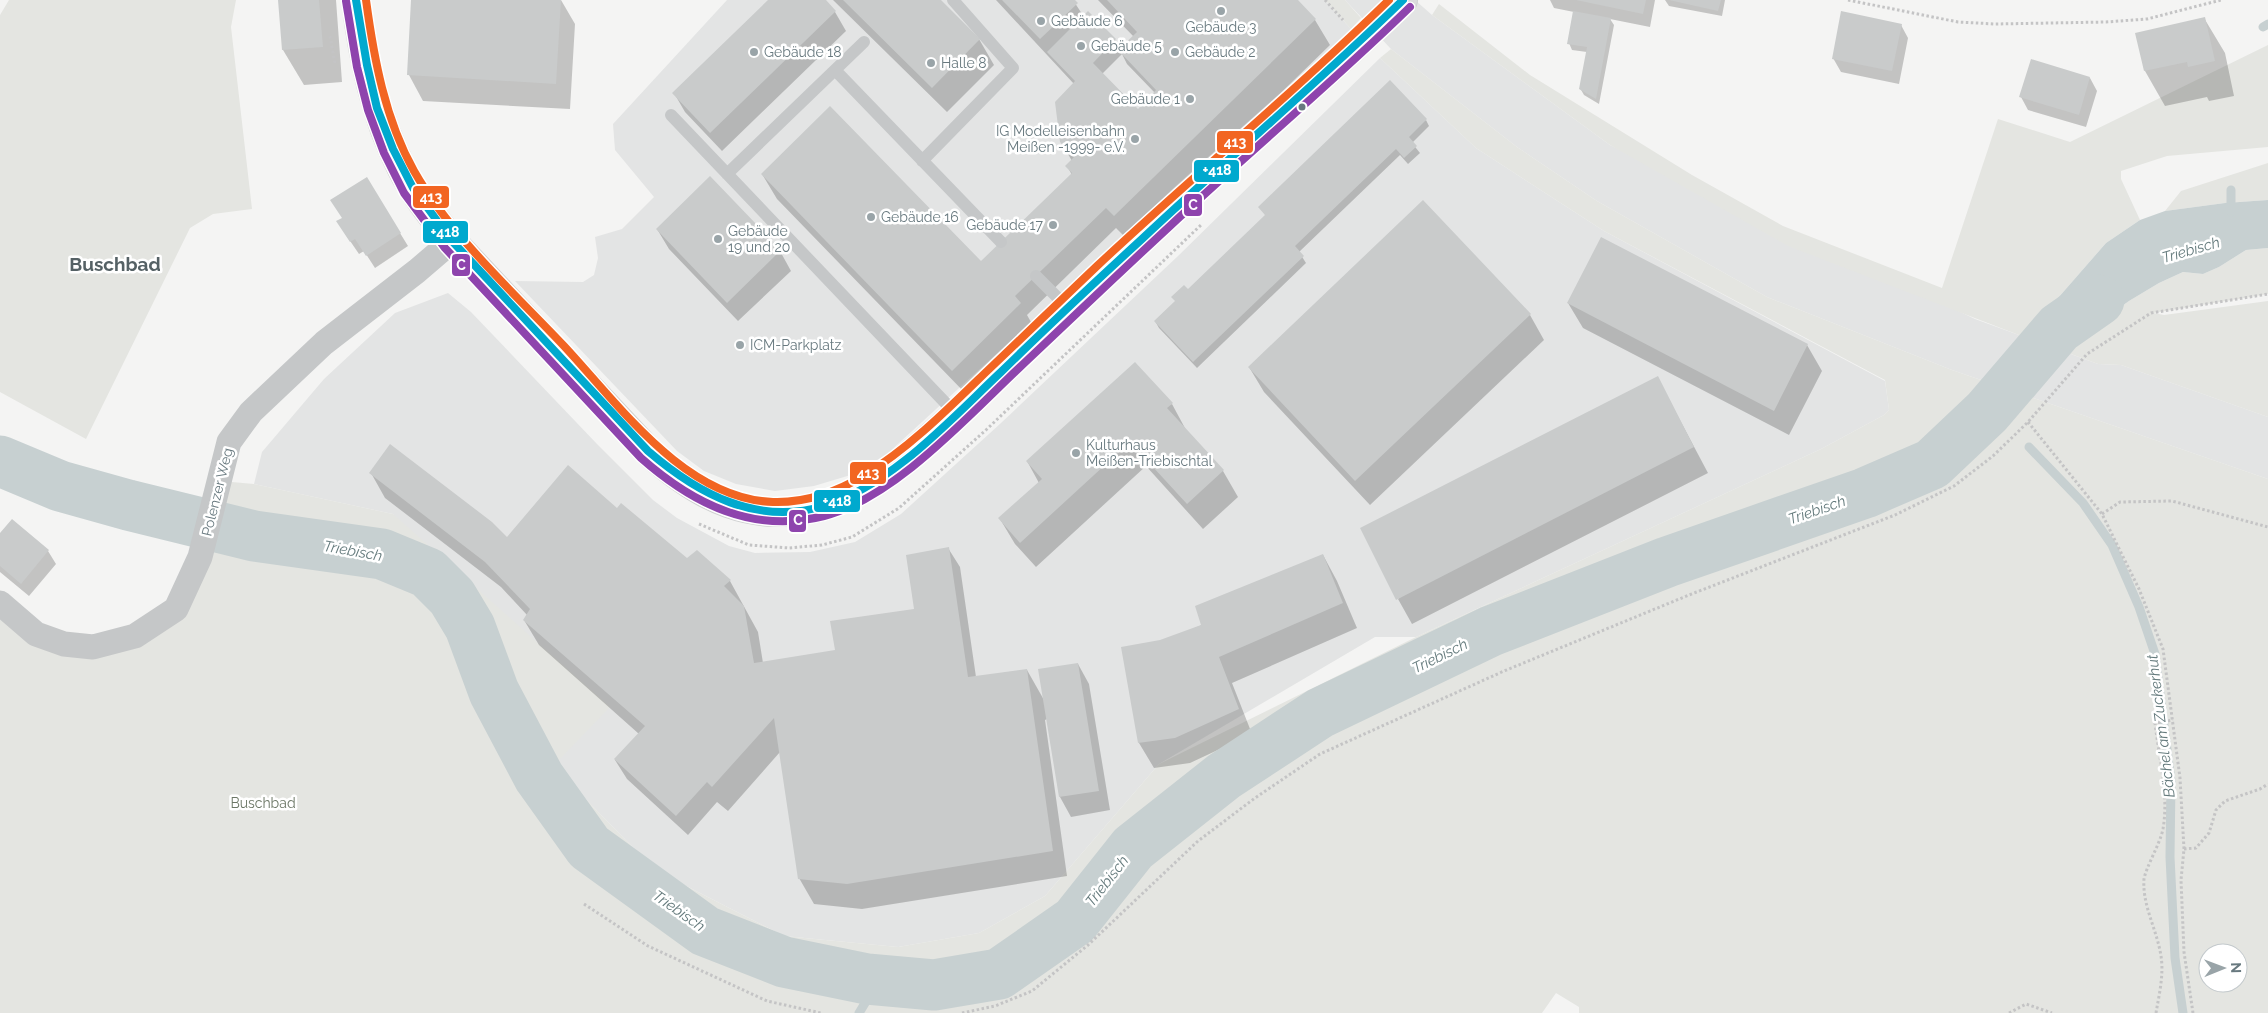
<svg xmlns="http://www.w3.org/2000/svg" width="2268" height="1013" viewBox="0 0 2268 1013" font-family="Raleway,sans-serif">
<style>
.built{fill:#e3e4e4}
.green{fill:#e4e5e1;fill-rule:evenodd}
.water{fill:#c7d0d1}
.shadow{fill:#0003;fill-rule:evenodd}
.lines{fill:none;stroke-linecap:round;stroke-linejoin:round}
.stream{stroke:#c7d0d1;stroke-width:9}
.river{stroke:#c7d0d1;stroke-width:51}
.building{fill:#c9cbcb}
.secondary-casing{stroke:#cfd0d0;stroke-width:30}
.path{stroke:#c4c4c5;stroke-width:3;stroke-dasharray:2.5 2.5;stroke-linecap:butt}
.service{stroke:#c5c7c8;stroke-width:12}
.minor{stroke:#c5c7c8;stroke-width:25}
.secondary{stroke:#dbdcdd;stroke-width:28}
.bus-1-casing{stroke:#fff;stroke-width:11}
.bus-2-casing{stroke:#fff;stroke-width:11}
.bus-3-casing{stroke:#fff;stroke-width:11}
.bus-1{stroke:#00a9ce;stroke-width:8}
.bus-2{stroke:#8e44ad;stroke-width:8}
.bus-3{stroke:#f26522;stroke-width:8}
.poi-dot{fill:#99a4a8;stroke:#fff;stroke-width:2}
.bus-dot{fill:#68797f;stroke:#fff;stroke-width:2}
.labels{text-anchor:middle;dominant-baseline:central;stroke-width:5;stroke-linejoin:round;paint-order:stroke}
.poi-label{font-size:14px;fill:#68797f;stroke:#fff;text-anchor:start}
.street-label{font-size:14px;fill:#68797f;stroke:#fff}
.park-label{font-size:14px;fill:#6c7766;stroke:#fff}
.water-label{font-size:15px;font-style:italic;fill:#647a7c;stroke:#fff}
.district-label{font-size:19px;font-weight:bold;fill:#556165;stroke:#fff}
.line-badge{stroke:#fff;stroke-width:2}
.badge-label{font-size:14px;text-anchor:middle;font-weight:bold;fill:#fff}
</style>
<rect width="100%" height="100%" fill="#f4f4f3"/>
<path class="built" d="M727,0H1325L1351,29L887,454L854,474L814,486L775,491L736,484L704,471L677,451L515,281L583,282L594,275L598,258L595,237L622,229L654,197L615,150L613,124Z
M1345,0H1415L1432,15L1610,145L1975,319L2098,364L2121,365L2268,417V479L1952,370L1767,297L1597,201L1517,147L1391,49Z
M1380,58L1476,148L1604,231L1885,381L1889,410L1884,415L1821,449L1416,637H1375L1159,764L1045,896L979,933L898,947L784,936L655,870L564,777H539L393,514L254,484L262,452L324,379L395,313L448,293L471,312L597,444L653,500L677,518L729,546L755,553L810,552L855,542L901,514L1001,423L1178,256Z"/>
<path class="green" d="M9,0H236L231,27L252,209L213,214L190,228L86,439L0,392V15Z
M1325,0H1345L1361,18L1351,29Z
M1439,4L1530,75L1692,175L1783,226L1942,288L1998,119L2070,142L2268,45V147L2167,156L2121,171V179L2140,220L2106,243L2024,337L1788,246L1610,145L1432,15Z
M1391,49L1517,147L1597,201L1767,297L1952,370L2268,479V1013H1579V1007L1556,993L1542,1013H0V603L36,634L93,647L176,608L221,481L254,484L393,514L610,707L556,763L564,777L655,870L784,936L898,947L979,933L1045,896L1159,764L1416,637L1821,449L1884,415L1889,410L1885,380L1604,231L1476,148L1380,58ZM2208,953H2238V983H2208Z
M2268,163V200L2225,203L2165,211L2181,191Z
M2268,248V294L2153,313L2164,315L2268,301V417L2121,365L2098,364L2060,350L2129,301L2159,283L2183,272L2203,274L2219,267L2246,250Z"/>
<path class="water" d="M2268,200V248L2246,250L2219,267L2203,274L2183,272L2159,283L2129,301L2060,350L2024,337L2106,243L2140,220L2165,211L2225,203Z"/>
<path class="shadow" d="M280,0H336L342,82L304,85L283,50Z
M413,0H561L575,24L570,109L423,101L409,75Z
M770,0H824L835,12L846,31L722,151L685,112L674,93Z
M833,0H939L979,39L994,65L947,112Z
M996,0H1073L1084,17L1088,13L1115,40L1120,50L1134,37L1098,0H1296L1315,20L1330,45L1129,241L1116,228L1027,315L1035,329L967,395L777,199L762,174L985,267L1072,175L1067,166L1072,161L1061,142L1074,84ZM1122,54L1127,64L1155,93L1138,110L1102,74Z
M1550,0H1655L1650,27L1610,19L1614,25L1599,104L1584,95L1580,88L1587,52L1572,50L1569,43L1574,12L1554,8Z
M1665,0H1725L1722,16L1669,6Z
M2204,18L2225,53L2234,96L2209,101L2207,97L2165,106L2145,71L2137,34Z
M1901,25L1908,38L1899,84L1841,72L1833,58Z
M2090,78L2097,91L2086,127L2028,110L2021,97Z
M1426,120L1429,126L1412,143L1420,153L1408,164L1400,155L1299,252L1306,263L1197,368L1159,328L1155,321L1266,216L1260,207Z
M710,178L780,251L791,271L738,321L669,249L657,229Z
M343,219L400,233L408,246L375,268L364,251L359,254L346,235Z
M1568,303L1807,345L1822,371L1789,435L1583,328Z
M1530,315L1544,340L1370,505L1264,392L1249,367Z
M1657,377L1708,473L1412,624L1398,599Z
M1172,404L1186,430L1223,471L1238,497L1203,529L1146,466L1036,567L1015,544L1000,519L1039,483L1027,461Z
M371,473L508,539L618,510L687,560L730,581L758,632L763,663L837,651L914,610L948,548L960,567L976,677L1027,670L1044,700L1078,664L1089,684L1110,810L1071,817L1060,797L1047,719L1045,720L1067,876L862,909L814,904L799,878L780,752L728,811L717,802L688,835L627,779L615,760L639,734L539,645L524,620L527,615L501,587L385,498Z
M12,521L48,551L56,564L29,596L0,572V535Z
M1323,555L1337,581L1357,628L1232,683L1252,734L1190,763L1154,768L1139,743L1161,642L1202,625Z"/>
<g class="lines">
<path class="stream" d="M2263,27L2268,24
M2231,212V190
M2029,447L2083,503L2112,545L2139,607L2155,654L2171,781L2170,857L2175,958L2183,1013
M859,1013L879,980"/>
<path class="river" d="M0,461L60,486L128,505L254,536L382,554L428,573L452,597L470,627L494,692L539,777L589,847L705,931L784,962L867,979L934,985L999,974L1075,921L1133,848L1224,776L1320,713L1491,631L1667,562L1865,493L1932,464L1987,412L2059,328L2099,300"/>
</g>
<path class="building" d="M278,0H319L323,47L282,50Z
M411,0H561L556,84L407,75Z
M768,0H826L836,11L710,133L672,93Z
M843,0H941L980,39L932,88Z
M1002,0H1075L1078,3L1040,39Z
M1107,0H1298L1316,19L1114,216L1106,208L1015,296L1021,303L952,371L761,174L830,106L981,261L1072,173L1065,166L1074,157L1060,142L1055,102L1075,81L1047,52L1088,11L1116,39L1093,63L1138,109L1156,90L1118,50L1137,32Z
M1576,0H1646L1643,14Z
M1669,0H1721L1718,11Z
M1573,11L1611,18L1596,99L1579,89L1587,47L1567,44Z
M1841,11L1902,24L1892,71L1832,59Z
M2205,17L2215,61L2188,67L2187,62L2144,71L2135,33Z
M2031,59L2090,77L2079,115L2019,97Z
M1390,80L1427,119L1409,137L1417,146L1404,158L1396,149L1295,246L1304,256L1193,362L1154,321L1175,301L1171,297L1184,285L1188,289L1265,215L1258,207Z
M710,176L781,250L727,303L656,229Z
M367,177L401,233L366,256L355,239L350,242L336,221L342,218L330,200Z
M1423,200L1531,314L1355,481L1248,367Z
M1601,237L1808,344L1774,411L1567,303Z
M1135,362L1173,403L1167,408L1224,470L1187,504L1130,442L1020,543L998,518L1042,479L1026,461Z
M1658,376L1694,447L1396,600L1360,528Z
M390,444L492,522L507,537L568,465L617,508L621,503L687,558L697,550L731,580L724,586L744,606L754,663L835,650L830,621L914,609L906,555L949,547L968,677L1027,669L1053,851L847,884L798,879L774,718L712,787L707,782L676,816L614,759L645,726L523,620L530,609L485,562L369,473Z
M12,519L49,550L21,584L0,566V533Z
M1323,554L1343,603L1219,657L1239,709L1175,738L1138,743L1121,647L1160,640L1201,625L1195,606Z
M1078,663L1099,791L1059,797L1038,669Z"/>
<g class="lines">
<defs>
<path id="secondary" d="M356,0C363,58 375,116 402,169C415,195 434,218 452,241L648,451C700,498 752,525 823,506C883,491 965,405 1011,362C1068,308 1126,253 1184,199C1257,132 1333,70 1403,0"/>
</defs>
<use href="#secondary" class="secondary-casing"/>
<path class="path" d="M1325,0L1343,20
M1848,0L1958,22L1995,24L2106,22L2147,19L2221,0
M330,36L335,64
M2028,422L2102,514L2139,589L2163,649L2180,778L2184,849L2181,880L2184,952L2193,1013
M2102,514L2120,502L2172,501L2268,527
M699,524L749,545L789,548L822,545L852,537L899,508L987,429L1202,224
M2184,849L2196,848L2209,833L2216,810L2225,801L2260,789L2268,784
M584,904L648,946L767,1001L821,1013
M962,1013L995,1006L1032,991L1088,945L1198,841L1255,798L1320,754L1504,671L1689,595L1895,515L1954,486L1993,456L2028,422L2087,354L2151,313L2268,294
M2009,1013L2026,1004L2052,1013
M2156,1013C2159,995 2164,975 2161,956C2157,930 2142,905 2144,879C2146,867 2160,844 2163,829C2169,794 2159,758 2155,723L2173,720"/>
<path class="service" d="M835,70L1001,242
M671,115L956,414
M922,161L1013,68L953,0
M727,174L864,42
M1036,276L1068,308"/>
<path class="minor" d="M0,603L36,634L64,644L93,647L135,636L176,609L200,557L229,442L251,412L324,343L417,271L452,241"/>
<use href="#secondary" class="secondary"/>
<defs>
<path id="bus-1" d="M356,0L367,65L377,108L393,149L413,188L452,241L648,451C698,494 757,526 824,506C892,485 951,419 1001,372C1047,327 1094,283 1142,239C1228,158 1319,82 1403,0"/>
<path id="bus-2" d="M346,1L357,67L368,110L384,153L404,193L445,248L641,458C693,504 753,534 824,516C894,498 967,417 1019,368C1069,321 1119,273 1170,226C1249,152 1332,83 1410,7"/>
<path id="bus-3" d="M366,0C374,59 385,119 414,171C451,236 513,292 564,346C619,405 685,499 773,502C806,503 837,492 865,475C909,448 947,410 984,374C1022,338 1059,302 1097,266C1193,176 1295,92 1389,0"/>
</defs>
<use href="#bus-1" class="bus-1-casing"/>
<use href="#bus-2" class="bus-2-casing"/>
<use href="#bus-3" class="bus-3-casing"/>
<use href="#bus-1" class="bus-1"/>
<use href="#bus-2" class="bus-2"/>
<use href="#bus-3" class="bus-3"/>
</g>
<g class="poi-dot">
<circle cx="1221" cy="11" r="5"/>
<circle cx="1041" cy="21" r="5"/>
<circle cx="1081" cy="46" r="5"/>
<circle cx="754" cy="52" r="5"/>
<circle cx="1175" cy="52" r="5"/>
<circle cx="931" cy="63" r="5"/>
<circle cx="1190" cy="99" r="5"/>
<circle cx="1135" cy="139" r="5"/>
<circle cx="871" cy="217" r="5"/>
<circle cx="1053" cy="225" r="5"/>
<circle cx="718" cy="239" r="5"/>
<circle cx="740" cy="345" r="5"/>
<circle cx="1076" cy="453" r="5"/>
</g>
<circle class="bus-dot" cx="1302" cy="107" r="4.5"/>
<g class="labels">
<g class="poi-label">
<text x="1051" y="21">Gebäude 6</text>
<text x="1221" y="27" text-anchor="middle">Gebäude 3</text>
<text x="1091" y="46">Gebäude 5</text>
<text x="764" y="52">Gebäude 18</text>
<text x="1185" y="52">Gebäude 2</text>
<text x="941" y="63">Halle 8</text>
<text x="1180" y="99" text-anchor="end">Gebäude 1</text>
<text x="1125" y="131" text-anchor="end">IG Modelleisenbahn<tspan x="1125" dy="16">Meißen -1999- e.V.</tspan></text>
<text x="881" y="217">Gebäude 16</text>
<text x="1043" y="225" text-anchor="end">Gebäude 17</text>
<text x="728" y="231">Gebäude<tspan x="728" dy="16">19 und 20</tspan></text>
<text x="750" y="345">ICM-Parkplatz</text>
<text x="1086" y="445">Kulturhaus<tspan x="1086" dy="16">Meißen-Triebischtal</tspan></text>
</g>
<g class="street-label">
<text transform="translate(217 492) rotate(-76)">Polenzer Weg</text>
</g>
<g class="park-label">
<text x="263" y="803">Buschbad</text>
</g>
<g class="water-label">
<text transform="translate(2191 250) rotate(-16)">Triebisch</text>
<text transform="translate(1817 510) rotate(-19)">Triebisch</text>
<text transform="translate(353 551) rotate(10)">Triebisch</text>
<text transform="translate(1440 656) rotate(-26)">Triebisch</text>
<text transform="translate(2161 726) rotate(-97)">Bächel am Zuckerhut</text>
<text transform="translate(1107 881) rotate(-52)">Triebisch</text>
<text transform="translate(679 911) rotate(35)">Triebisch</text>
</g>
<g class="district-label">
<text x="115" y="264">Buschbad</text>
</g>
</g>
<g class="line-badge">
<rect x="1216" y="130" width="38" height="24" rx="5" fill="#f26522"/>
<rect x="1193" y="159" width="47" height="24" rx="5" fill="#00a9ce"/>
<rect x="412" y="185" width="38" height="24" rx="5" fill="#f26522"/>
<rect x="1183" y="193" width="20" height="24" rx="5" fill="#8e44ad"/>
<rect x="422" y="220" width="47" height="24" rx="5" fill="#00a9ce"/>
<rect x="451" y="253" width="20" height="24" rx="5" fill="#8e44ad"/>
<rect x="849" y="461" width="38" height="24" rx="5" fill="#f26522"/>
<rect x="813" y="489" width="48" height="24" rx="5" fill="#00a9ce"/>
<rect x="788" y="509" width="19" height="24" rx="5" fill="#8e44ad"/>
</g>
<g class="badge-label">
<text x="1235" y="147">413</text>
<text x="1217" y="175">+418</text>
<text x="431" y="202">413</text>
<text x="1193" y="210">C</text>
<text x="445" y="237">+418</text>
<text x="461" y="270">C</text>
<text x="868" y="478">413</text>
<text x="837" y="506">+418</text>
<text x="798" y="525">C</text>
</g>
<g transform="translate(2223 968) rotate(89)"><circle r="24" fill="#ffffff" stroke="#c3c9cc"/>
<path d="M0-4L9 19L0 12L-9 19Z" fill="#99a4a8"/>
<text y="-8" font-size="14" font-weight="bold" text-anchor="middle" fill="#68797f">N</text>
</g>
</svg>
